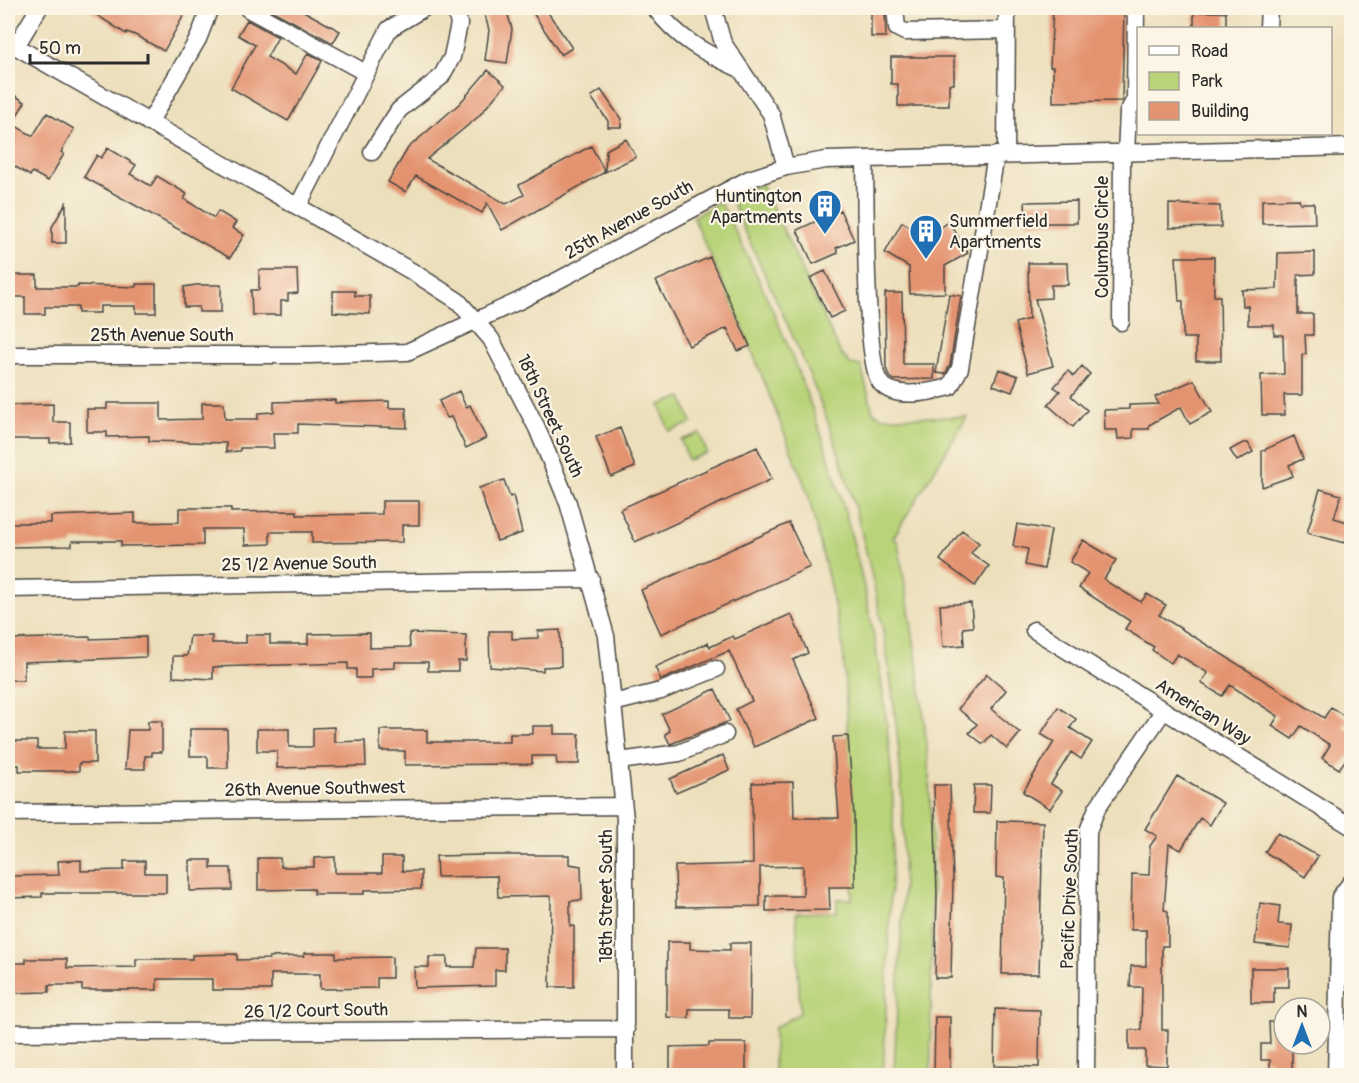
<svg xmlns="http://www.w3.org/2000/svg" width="1359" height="1083" viewBox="0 0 1359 1083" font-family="Pangolin,sans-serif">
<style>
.green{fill:#b8d378;stroke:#727f52;stroke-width:1.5}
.building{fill:#e49370}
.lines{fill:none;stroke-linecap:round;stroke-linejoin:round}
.minor-casing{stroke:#484641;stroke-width:19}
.minor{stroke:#fff;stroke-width:16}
.labels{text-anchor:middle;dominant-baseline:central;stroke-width:4.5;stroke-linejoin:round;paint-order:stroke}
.poi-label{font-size:18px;fill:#2b2b2b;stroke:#fcf5e5;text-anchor:end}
.street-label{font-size:18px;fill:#2b2b2b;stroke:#fcf5e5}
</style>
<rect width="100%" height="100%" fill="#fcf5e5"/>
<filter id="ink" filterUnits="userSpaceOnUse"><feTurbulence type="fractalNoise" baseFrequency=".0167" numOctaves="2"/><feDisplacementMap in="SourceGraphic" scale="12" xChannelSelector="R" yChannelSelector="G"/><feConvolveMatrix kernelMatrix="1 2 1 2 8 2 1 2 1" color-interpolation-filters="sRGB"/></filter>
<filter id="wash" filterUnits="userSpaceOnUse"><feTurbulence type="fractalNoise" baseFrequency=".008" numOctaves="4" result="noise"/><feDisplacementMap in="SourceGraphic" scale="24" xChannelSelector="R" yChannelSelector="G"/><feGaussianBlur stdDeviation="1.35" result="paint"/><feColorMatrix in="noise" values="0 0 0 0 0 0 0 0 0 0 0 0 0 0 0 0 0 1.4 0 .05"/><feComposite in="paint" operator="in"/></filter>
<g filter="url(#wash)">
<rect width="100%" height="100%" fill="#ecdfbc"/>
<path class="green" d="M762,184L840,352L850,364L861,366L873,412L882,417H967L893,538L898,542C911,619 924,698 929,776C935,875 930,974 931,1072L936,1073V1075H894C897,985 907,892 902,802C897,686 875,568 840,457C811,367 767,283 730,197Z
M720,202C819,388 883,593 893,803C894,837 892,870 890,903C888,961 886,1018 883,1075H774V1028L800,1013L796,913L837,912V899H852V814L843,646L827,572L808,494L791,450L741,323L693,217Z
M682,397L692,423L669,431L660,405Z
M700,433L707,453L688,460L681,440Z"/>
<g id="blocks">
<path class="building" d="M86,8H179L186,11L164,51L135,35L127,32L126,34Z
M267,8H298L340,31L333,43Z
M483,8H506L512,29L507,63L485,60L489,30Z
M542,8H545L572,48L561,55L533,13Z
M871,8H885L886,37H871Z
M1053,8H1124L1122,101L1053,102V67H1050Z
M1194,12H1226V28H1194Z
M247,20L278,37L267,57L296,74L308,53L322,61L288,121L231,88L255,45L238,35Z
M891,57H954V84H949V106H898V84H891Z
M488,70L505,85L478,117L427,159L506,204L524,195L519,185L591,146L605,172L502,230L487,203L482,213L416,176L406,192L388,182L408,148L460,103Z
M601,90L621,119V127H608V121L591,97Z
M8,91L25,102L12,124L33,136L47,113L74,129L61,152L64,154L48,181L32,172L30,176L8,162Z
M626,139L636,157L605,172L606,150Z
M108,148L136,165L130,174L151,186L157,176L187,194L184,199L214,218L218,211L236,222L232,228L244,235L230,258L84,177L97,155L101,158Z
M1299,199L1300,203H1314L1315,223L1262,224V200Z
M1077,201V223H1026L1025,202Z
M66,203V243H52V227Z
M1169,204L1220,206L1221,227L1169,228Z
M840,210L854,240L836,248L838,253L813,264L797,230Z
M902,222L927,236L949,222L968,253L945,266V293L910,294L909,267L885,253Z
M1315,252V274L1298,275V314H1313V335H1305L1306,354L1302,355V395H1284L1285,415H1262L1261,375L1284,374L1283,335H1274V325H1248V306H1243L1242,290L1277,289L1278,253Z
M710,257L750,346L738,351L727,328L689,346L656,281Z
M1176,257H1214V296H1220L1221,361H1196V338H1183V301H1179Z
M1028,263H1067L1068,285H1051V298L1035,299L1053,366L1028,373L1015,323L1029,319Z
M259,270H297L298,293L288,294V301H281V315H252L251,290H259Z
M825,271L845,311L830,318L810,278Z
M8,275H37V287H78V285L136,287V284H156V313H136V306H100V313H78V307H45V314H25V297H8Z
M196,285H221V312H199V307H184V287Z
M333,291H355V296H370V314L333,312Z
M885,293H902L903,364H934V379L894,380L889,376L886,368Z
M949,294L961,296L950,365L945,374L936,373Z
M1082,366L1090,374L1071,396L1087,410L1073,427L1048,405L1060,391L1054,387L1068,371L1074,376Z
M999,369L1018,376L1012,392L993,385Z
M1194,380L1212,412L1190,424L1181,407L1149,425V429H1133V438L1118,439L1117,430H1105L1104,410L1129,409V405L1159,404L1155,397Z
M459,391L466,407L470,405L486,438L466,448L451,417L447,418L439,401Z
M335,400V403L389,401V408H406L407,428L298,424V433H273L274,448H240V451L226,452V443L149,441V436L107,437V432H87V409H107V403H161V420L202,419V403H224L225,419H258V413L274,412V402Z
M53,404V422H70V442L50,443V439H8V405Z
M620,428L635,467L611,477L596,437Z
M1294,436L1303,459L1289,465L1293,476L1262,487V451Z
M1243,443H1248L1253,452L1237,461L1230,450Z
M757,447L772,479L635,542L620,509Z
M504,480L510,497L513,495L522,533L497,541L479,488Z
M1320,489L1341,495L1334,518L1351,523L1345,543L1307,533Z
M382,501H419V525H402V542L312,543V532H270V544L245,545L244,529H203V545L121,546V541H72V546L8,547V523H51V516L135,513V523L179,522V508H231V512L297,511V515L382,514Z
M789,523L810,567L661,634L641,590Z
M1017,524L1051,530L1044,569L1025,565L1028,549L1013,546Z
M962,530L979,543L971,553L989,566L975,586L940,560Z
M1083,540L1116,560L1104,579L1107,582L1141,602L1147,594L1166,605L1159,615L1324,718L1331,707L1348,719L1343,727L1352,732V751L1339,769L1322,758L1330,745L1301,726L1292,739L1272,726L1278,716L1230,685L1222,696L1201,683L1208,673L1177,654L1171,663L1152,650L1154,647L1125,629L1130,621L1079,588L1088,573L1070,562Z
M971,603L973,627L963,628L964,645L943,647L940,605Z
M791,614L808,653L793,660L819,718L754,747L736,709L752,701L729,651L661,680L655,667L708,643L710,647L733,636L735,639Z
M560,630L561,666L543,667V671L490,667L489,631H512V639L538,638V631Z
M370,633V648L410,647L409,633L466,635V661H458V671H428V662H395V668L371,669V678H356V669H348V663L213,667V679L173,677V656H187L190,636H212V643H246V635H270V644H308V634Z
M90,637V639L146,637V657L24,662V680H8V639Z
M987,674L1006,690L991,709L1020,733L1007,749L991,735L983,744L969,733L977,724L958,709Z
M715,689L730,721L670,744L665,734L670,731L662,714Z
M1058,707L1076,719L1070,728L1092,742L1081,759L1071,752L1051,784L1062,791L1050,809L1023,792L1054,742L1041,734Z
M148,721H162V752H152V756H145V769H125L128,730H148Z
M533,726H554V734H579V764H557L556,756H532V764L405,765V751H380V730H427V742H510V734H533Z
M334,727V742L365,741L366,766L277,768V751H257V729H289V747H313V728Z
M190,729H227L228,768H208V758L205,756H190Z
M65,731H95V763H79V771H19V765H8V741H37V749H65Z
M848,736L854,816L855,887H829L830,910L766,911V896H803V866L760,867V906L676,907L675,866L753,864L752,783L793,782L794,818H839L833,737Z
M723,755L729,770L676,793L670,779Z
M1177,776L1223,803L1210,825L1200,818L1181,850L1169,844L1164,910L1168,911V946H1162V1030H1168L1167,1066L1145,1065V1050H1129V1030H1141L1142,987H1130L1131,966H1146V930H1131L1132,874L1149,875L1150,846L1157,836L1145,829Z
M934,785H950L953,880L951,978H935L937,897Z
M974,785H991L990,813H973Z
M997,821L1043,822L1039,974H1002L1004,878L996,877Z
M1277,833L1318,856L1305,877L1265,852Z
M484,855H569V864L581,866L582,900L570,901V926H574V987H550L551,896L498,897L497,876L437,877L436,856Z
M335,857V873H382V857H402V871H421V889L364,890V894H314V889L258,890V858H280L281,867H314V858Z
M81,860V871L124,870V861H145V873H166V893H42V897L8,898V876L59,875L58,861Z
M190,860H211V868H231L232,890L190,891Z
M1260,903L1280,906L1278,924L1292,925L1290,948L1255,944Z
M667,942H690V949L730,950V943H751L750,1018H729V1009H689V1018L667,1017Z
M476,948H505V970H495V986L415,988L414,967H429V957H447V967H474Z
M304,953H336V958L392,957V978H377V988L320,989V974H271V990H212V979H157V990H82V985H49V992L8,993V963H26V959H67V968L136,967V959H192V955L237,954V960L269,959V957L304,956Z
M1251,968H1289V987H1274V1003H1251Z
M995,1009L1040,1010L1039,1067L994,1066Z
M935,1017H950V1076H934Z
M1269,1022H1284V1044H1292V1070H1270V1060H1261V1044H1270Z
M709,1043H746V1076H670V1047L709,1046Z"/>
</g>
</g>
<g filter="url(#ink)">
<use href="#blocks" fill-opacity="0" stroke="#484641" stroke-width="1.5"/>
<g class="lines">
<defs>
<path id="minor" d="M655,8C678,39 703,52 738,68
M713,8L723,43L771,114L786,167
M895,8L897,28L905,32L1007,30
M248,9L366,73
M1268,28L1269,8
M8,42L413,272L458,301L491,339L537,428L568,503L606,636L625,819V1076
M16,46L39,8
M149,123L198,39L210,8
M372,152L399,110L441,77L452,57L459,24L455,8
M1126,153L1128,112L1135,99L1136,8
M1006,154L1007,8
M865,159C866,194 864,362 880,382C894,401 931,392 950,387L960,368L996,155
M298,206L389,29L424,8
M1121,322L1122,153
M8,355H309L407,352L521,300L749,179L786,167L826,160L1352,147
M8,589L591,579
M1034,630L1352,827
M613,703L661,691L716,669
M619,761L679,753L725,734
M8,813L623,806
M8,1033L626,1029
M1086,1076L1088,831L1097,808L1164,710
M1336,1076L1340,897L1352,881"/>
</defs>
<use href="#minor" class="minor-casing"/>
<use href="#minor" class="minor"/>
</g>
</g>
<defs>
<symbol id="building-pin" viewBox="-11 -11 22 30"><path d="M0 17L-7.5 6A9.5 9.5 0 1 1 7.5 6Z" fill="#1f6fb2" stroke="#fcf5e5"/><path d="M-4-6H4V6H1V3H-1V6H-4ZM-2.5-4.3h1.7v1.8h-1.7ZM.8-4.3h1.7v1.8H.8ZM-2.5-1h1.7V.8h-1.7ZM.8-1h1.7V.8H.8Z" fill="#fff"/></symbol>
</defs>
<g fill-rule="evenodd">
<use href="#building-pin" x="806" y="187" width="38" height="52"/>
<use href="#building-pin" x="907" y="212" width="38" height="52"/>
</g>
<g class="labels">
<g class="poi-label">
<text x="802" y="196">Huntington<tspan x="802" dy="21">Apartments</tspan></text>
<text x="949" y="221" text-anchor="start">Summerfield<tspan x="949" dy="21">Apartments</tspan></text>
</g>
<g class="street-label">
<text transform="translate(629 220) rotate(-29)">25th Avenue South</text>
<text transform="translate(1102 237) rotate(-90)">Columbus Circle</text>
<text x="162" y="335">25th Avenue South</text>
<text transform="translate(550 416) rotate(65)">18th Street South</text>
<text transform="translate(299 564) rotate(-1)">25 1/2 Avenue South</text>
<text transform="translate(1203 712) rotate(32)">American Way</text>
<text transform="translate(315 789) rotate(-1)">26th Avenue Southwest</text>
<text transform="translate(606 896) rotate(-90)">18th Street South</text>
<text transform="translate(1070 899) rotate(-88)">Pacific Drive South</text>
<text transform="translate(316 1011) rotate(-1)">26 1/2 Court South</text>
</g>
</g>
<rect width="1359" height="1083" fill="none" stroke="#fcf5e5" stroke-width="30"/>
<rect x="1137" y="27" width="195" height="108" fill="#fcf5e5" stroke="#a8a49b" stroke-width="1.5"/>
<rect x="1149" y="46" width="30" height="9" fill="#ffffff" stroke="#a8a49b" stroke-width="1.5"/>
<text x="1191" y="57" font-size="18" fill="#2b2b2b">Road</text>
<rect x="1149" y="72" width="30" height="18" fill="#b8d378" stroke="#a8a49b" stroke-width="1.5"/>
<text x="1191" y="87" font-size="18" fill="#2b2b2b">Park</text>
<rect x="1149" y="102" width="30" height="18" fill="#e49370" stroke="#a8a49b" stroke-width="1.5"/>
<text x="1191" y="117" font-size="18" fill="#2b2b2b">Building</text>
<g transform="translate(1302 1026)"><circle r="28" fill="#fcf5e5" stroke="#a8a49b" stroke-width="1.5"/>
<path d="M0-4.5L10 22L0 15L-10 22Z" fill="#1f6fb2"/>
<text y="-9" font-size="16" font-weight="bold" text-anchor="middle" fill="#2b2b2b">N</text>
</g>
<path d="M30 54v9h118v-9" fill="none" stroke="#2b2b2b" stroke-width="3"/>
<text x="39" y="54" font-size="18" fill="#2b2b2b" stroke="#fcf5e5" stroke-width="4.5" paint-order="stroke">50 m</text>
</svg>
